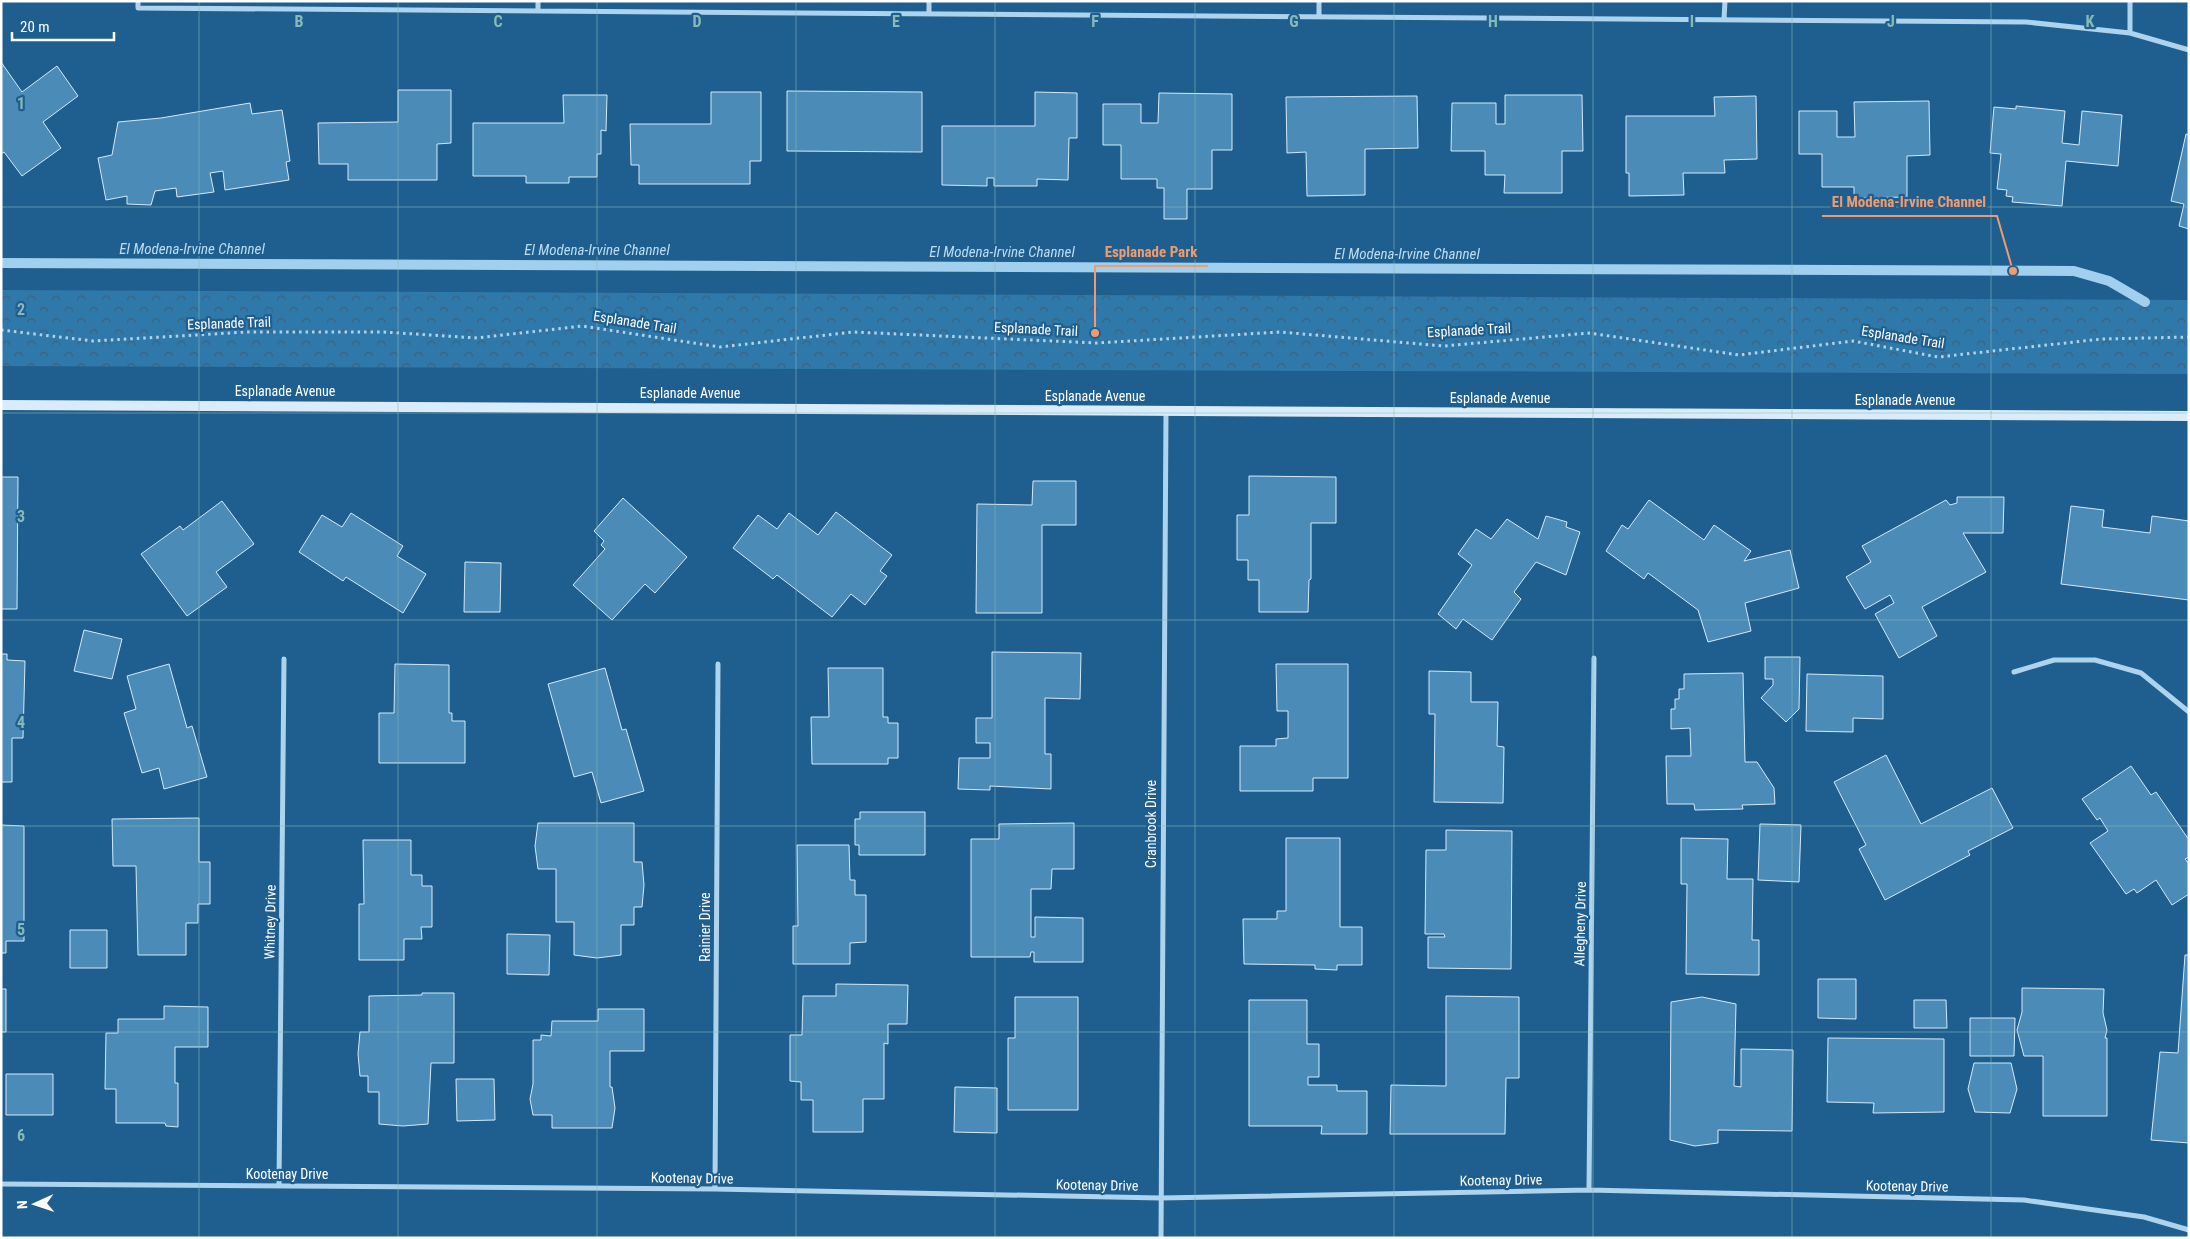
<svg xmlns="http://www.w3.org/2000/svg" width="2190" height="1239" viewBox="0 0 2190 1239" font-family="'Roboto Condensed',sans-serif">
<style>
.forest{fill:url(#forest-crowns)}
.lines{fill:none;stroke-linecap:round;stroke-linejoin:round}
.stream{stroke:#a1d0ee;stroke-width:10}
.building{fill:#4b8bb8;stroke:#d3eaf9}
.path{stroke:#aed3ed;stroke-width:3;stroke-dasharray:2.5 4;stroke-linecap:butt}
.street{stroke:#aed3ed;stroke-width:5}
.secondary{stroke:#daecfa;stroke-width:10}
.grid{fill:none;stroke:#87bab6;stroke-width:1;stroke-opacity:0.55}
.labels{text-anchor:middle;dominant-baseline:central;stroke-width:4.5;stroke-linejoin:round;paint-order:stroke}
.street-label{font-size:14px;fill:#fff;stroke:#1f5f8f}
.water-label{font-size:15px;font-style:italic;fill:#badcf4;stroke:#1f5f8f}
.grid-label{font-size:16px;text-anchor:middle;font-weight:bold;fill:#87bab6;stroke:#1f5f8f;stroke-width:4.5;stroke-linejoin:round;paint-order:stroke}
.leader{fill:none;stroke:#f19b6d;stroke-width:2}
.callout-dot{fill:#f19b6d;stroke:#1f5f8f;stroke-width:2}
.callout-label{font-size:15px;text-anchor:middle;font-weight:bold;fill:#f19b6d;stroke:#1f5f8f;stroke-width:4.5;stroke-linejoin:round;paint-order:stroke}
</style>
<defs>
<pattern id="forest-crowns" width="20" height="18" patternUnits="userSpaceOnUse" patternTransform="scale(1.25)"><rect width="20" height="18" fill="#2f78aa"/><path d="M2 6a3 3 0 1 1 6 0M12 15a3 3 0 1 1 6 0" fill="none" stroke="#3e627b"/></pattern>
</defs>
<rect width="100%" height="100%" fill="#1f5f8f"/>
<path class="forest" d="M1,290L2189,300V374L1,366Z"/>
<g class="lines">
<path class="stream" d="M1,263L2074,271L2109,281L2145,302"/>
</g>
<path class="building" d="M1,62L22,92L57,66L78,96L43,122L61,148L22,176L4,152L1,154Z
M398,90H451V143L437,144V180H348V164H319L318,123L398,122Z
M787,91L922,92V152L787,151Z
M711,92H761V161H750V184H639V165H631L630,124H711Z
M1035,92L1077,93V138H1069L1068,180L1037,179V186H994V178H987V186L942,185V126H1035Z
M1159,93L1232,94V150H1212V189H1187V219H1164V188H1157V179H1121V145H1103V104H1141V123H1158Z
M563,95H607L606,131L601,130V154H597V177H569V183H526V176H473V123H564Z
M1505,95H1582L1583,151H1562V193H1504L1505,175H1485V151H1451L1452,103H1496V124H1505Z
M1417,96L1418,148L1365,149V195L1307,196L1306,152L1287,153L1286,97Z
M1756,96L1757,159L1724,160L1725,173H1683L1684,195L1629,196V173H1626V116H1715L1714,97Z
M1929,101L1930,155L1907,156V197L1854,198V187H1822V154H1799V111H1837V137H1855L1854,102Z
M250,103L252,114L282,110L290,161L286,162L289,180L225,190L223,171L210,173L214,192L177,197L176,188L155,191L151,205L127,204V196L106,200L98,158L112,155L118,122L161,118Z
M2016,106L2065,111L2062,143L2079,145L2082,111L2122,115L2118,166L2066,161L2062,206L2012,202L2013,197L2006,196L2007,190L1997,189L2001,154L1990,153L1994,107L2016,109Z
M2186,134L2189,135V229L2179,226L2184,204L2171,201Z
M1249,476L1336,477V523H1311V579L1309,580L1308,612H1259V580H1248V560H1237V515H1249Z
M1,477H18L17,609H1Z
M1033,481H1076V525H1042V613H976L977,504L1032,505Z
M1957,497H2004L2003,533H1963L1986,572L1922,607L1937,636L1899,658L1875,614L1894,603L1890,595L1865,609L1846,577L1871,562L1862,546L1946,500L1950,505L1957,503Z
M623,498L687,557L655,593L645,584L612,620L573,585L605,549L601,545L604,541L594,531Z
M1649,500L1704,540L1714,525L1751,551L1744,561L1790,550L1799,588L1745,603L1751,631L1708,642L1698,610L1648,573L1644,579L1606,551L1622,525L1628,529Z
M222,501L254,544L216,572L227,587L187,616L141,554L180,526L183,530Z
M2071,506L2104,510L2102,527L2150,533L2152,516L2189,521V600L2061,584Z
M836,512L892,555L880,571L887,576L865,605L851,594L832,617L777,575L773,579L733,548L758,515L777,529L789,513L818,535Z
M351,513L403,546L397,556L426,574L403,613L346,577L343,581L299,552L322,515L342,527Z
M1546,516L1567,522L1566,527L1580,532L1566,575L1536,562L1514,592L1521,599L1492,640L1463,619L1456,629L1438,614L1472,565L1458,554L1476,529L1491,539L1507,519L1538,539Z
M465,562L501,563L500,612H464Z
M84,630L122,639L112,679L74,671Z
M992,652L1081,653L1080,699L1045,698V754H1051V789L990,786V790L958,789L959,758H990V743H976V718H992Z
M1,654H7V660L25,661L23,738H12V782H1Z
M1765,657H1800L1799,709L1786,722L1761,698L1773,685V679H1765Z
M169,664L187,728L192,726L207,777L164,789L159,768L142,773L124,713L136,709L127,676Z
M395,664L449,665V713H452V721H465V763H379V713H394Z
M1276,664H1348V778H1313V791H1240V746H1276V739L1288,738V711H1277Z
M605,668L622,730L626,729L644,791L601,803L592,772L574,777L548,684Z
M828,668H883V717H888V723H898V758H888V764H812L811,717H829Z
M1429,671L1471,672V702H1498L1497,746L1504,747L1503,803L1434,802L1435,714H1429Z
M1743,673L1745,762H1757L1774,788L1775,804L1742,805L1743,809L1695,810L1694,804H1667L1666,756H1691L1690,728L1671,729V709H1675V699H1679V689H1684V674Z
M1807,674L1883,676V719L1853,718V732L1806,731Z
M1886,755L1921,824L1992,788L2013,828L1968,851L1970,855L1885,900L1859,849L1866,845L1834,782Z
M2131,766L2151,795L2156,792L2189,840V857L2185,859L2189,864V894L2172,905L2156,880L2137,893L2134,889L2126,894L2090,843L2108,831L2100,818L2097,820L2082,799Z
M860,812H925V855H859V845H855V819H860Z
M199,818V862H210V904H198V923H186V955H138L136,866H113L112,819Z
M538,823H634V862H642L644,885L642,907H634V925H621V955L597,958L574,955V922H556V869H538L535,846Z
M1074,823V869H1052L1051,889H1031V937H1035V917L1083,918V962H1034V952H1031L1030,957H971V839H999V824Z
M1760,824L1801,825L1799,882L1758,880Z
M1,825L24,826V941H6V953H1Z
M1446,830L1512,831L1511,969L1428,968V937H1445L1444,934H1425L1426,850H1446Z
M1286,838H1340V927H1362V965H1337V970L1315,969V965L1244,964L1243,919H1277V911H1286Z
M1681,838L1728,839L1727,879H1753L1752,940H1759V975L1686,974L1687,884H1681Z
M363,840H411V875H422V886H432V927H421L422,939H404V960H359V904H364Z
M797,845H849L850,880H855V895H866V942L850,943V964H793V926H798Z
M70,930H107V968H70Z
M507,934L550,935L549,975L507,974Z
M2185,955H2189V1143L2151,1140L2160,1052L2178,1053Z
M1818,979H1856V1019L1818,1018Z
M836,984L908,985L907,1024H888V1044L884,1043V1099H863V1132H813V1100H801V1082L790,1081V1035H802L803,996H836Z
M2022,988L2104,989L2103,1013L2107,1030L2105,1038H2107V1116H2043V1056H2024L2017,1030L2022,1012Z
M1,989H6V1032H1Z
M422,993H454V1063H431L428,1124L403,1126L379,1124V1092H368V1076H360L358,1054L360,1032H369V996L422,995Z
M1446,996L1519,997V1078H1506L1505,1134H1390L1391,1085L1446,1086Z
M1015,997H1078V1110H1008V1038H1015Z
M1702,997L1736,1004L1734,1086L1741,1087V1049L1793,1050L1792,1131L1718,1130V1143L1695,1146L1670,1140L1671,1002Z
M1249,1000H1307V1044H1319V1077H1308V1085H1337V1091H1367V1134H1321L1322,1126H1249Z
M1914,1000H1946L1947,1028H1914Z
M164,1006L208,1007V1047H175V1083H178V1127L166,1126L165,1123H116V1089H105L106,1033H118V1019H164Z
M598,1009H644V1051H610V1087H612L615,1108L612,1128H552V1115H533L530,1099L533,1084V1040H541V1035L551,1036L552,1021H598Z
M1970,1018H2015L2014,1056H1970Z
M1828,1038L1944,1039V1112L1873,1113L1874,1103L1827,1102Z
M1974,1063H2011L2017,1089L2010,1113L1975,1112L1968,1089Z
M6,1074H53V1115H6Z
M456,1079H494L495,1120L457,1121Z
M955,1087L997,1088V1133L954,1132Z"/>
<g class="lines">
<path class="path" d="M1,330L93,341L247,332H383L477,338L582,326L720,347L853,332L1097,343L1280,332L1444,346L1589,333L1739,355L1853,341L1938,357L2102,339L2189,337"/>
<path class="street" d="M138,1V8L2026,22L2130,33L2189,50
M538,1V10
M929,13V1
M1319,15V1
M1724,19L1725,1
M2130,33V1
M2014,672L2054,660H2095L2141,673L2189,712
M1,1184L715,1189L1160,1198L1589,1190L2024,1200L2144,1217L2189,1230
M279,1185L284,659
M715,1189L718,664
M1589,1190L1594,658
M1161,1238L1166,411"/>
<path class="secondary" d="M1,405L2189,416"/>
</g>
<path class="grid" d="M199,1V1238M398,1V1238M597,1V1238M796,1V1238M995,1V1238M1195,1V1238M1394,1V1238M1593,1V1238M1792,1V1238M1991,1V1238M1,207H2189M1,413H2189M1,620H2189M1,826H2189M1,1032H2189"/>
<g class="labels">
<g class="street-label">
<text transform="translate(635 322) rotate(9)">Esplanade Trail</text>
<text transform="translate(229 323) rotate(-2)">Esplanade Trail</text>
<text transform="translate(1036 329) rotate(3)">Esplanade Trail</text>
<text transform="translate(1469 330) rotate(-3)">Esplanade Trail</text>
<text transform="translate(1903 337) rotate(9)">Esplanade Trail</text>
<text x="285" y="391">Esplanade Avenue</text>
<text x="690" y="393">Esplanade Avenue</text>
<text x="1095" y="396">Esplanade Avenue</text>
<text x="1500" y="398">Esplanade Avenue</text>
<text x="1905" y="400">Esplanade Avenue</text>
<text transform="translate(1151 824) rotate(-90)">Cranbrook Drive</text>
<text transform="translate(270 922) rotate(-89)">Whitney Drive</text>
<text transform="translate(1580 924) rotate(-89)">Allegheny Drive</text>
<text transform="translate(705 927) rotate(-90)">Rainier Drive</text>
<text x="287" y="1174">Kootenay Drive</text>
<text transform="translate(692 1178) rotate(1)">Kootenay Drive</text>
<text transform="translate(1501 1180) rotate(-1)">Kootenay Drive</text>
<text transform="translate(1097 1185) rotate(1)">Kootenay Drive</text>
<text transform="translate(1907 1186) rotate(1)">Kootenay Drive</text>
</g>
<g class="water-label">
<text x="192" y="249">El Modena-Irvine Channel</text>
<text x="597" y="250">El Modena-Irvine Channel</text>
<text x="1002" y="252">El Modena-Irvine Channel</text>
<text x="1407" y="254">El Modena-Irvine Channel</text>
</g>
</g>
<g class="grid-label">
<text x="299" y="27">B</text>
<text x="498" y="27">C</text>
<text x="697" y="27">D</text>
<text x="896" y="27">E</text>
<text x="1095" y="27">F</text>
<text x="1294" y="27">G</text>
<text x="1493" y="27">H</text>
<text x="1692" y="27">I</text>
<text x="1891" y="27">J</text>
<text x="2090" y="27">K</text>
<text x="21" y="109">1</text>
<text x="21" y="315">2</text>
<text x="21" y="522">3</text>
<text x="21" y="728">4</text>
<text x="21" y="935">5</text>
<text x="21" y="1141">6</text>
</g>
<path class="leader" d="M2013 271L1997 216H1822M1095 333L1095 266H1208"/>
<g class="callout-dot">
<circle cx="2013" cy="271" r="5"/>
<circle cx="1095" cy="333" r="5"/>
</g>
<g class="callout-label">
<text x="1909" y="207">El Modena-Irvine Channel</text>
<text x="1151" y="257">Esplanade Park</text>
</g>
<rect width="2190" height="1239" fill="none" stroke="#ffffff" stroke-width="5"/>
<g transform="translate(35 1204) rotate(267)" stroke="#1f5f8f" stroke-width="4" paint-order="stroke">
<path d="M0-4L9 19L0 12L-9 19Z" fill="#ffffff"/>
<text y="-8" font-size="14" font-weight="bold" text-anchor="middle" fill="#ffffff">N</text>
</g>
<path d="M12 32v8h102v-8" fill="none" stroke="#ffffff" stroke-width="2.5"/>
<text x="20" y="32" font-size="15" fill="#ffffff" stroke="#1f5f8f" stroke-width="4" paint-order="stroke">20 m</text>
</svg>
